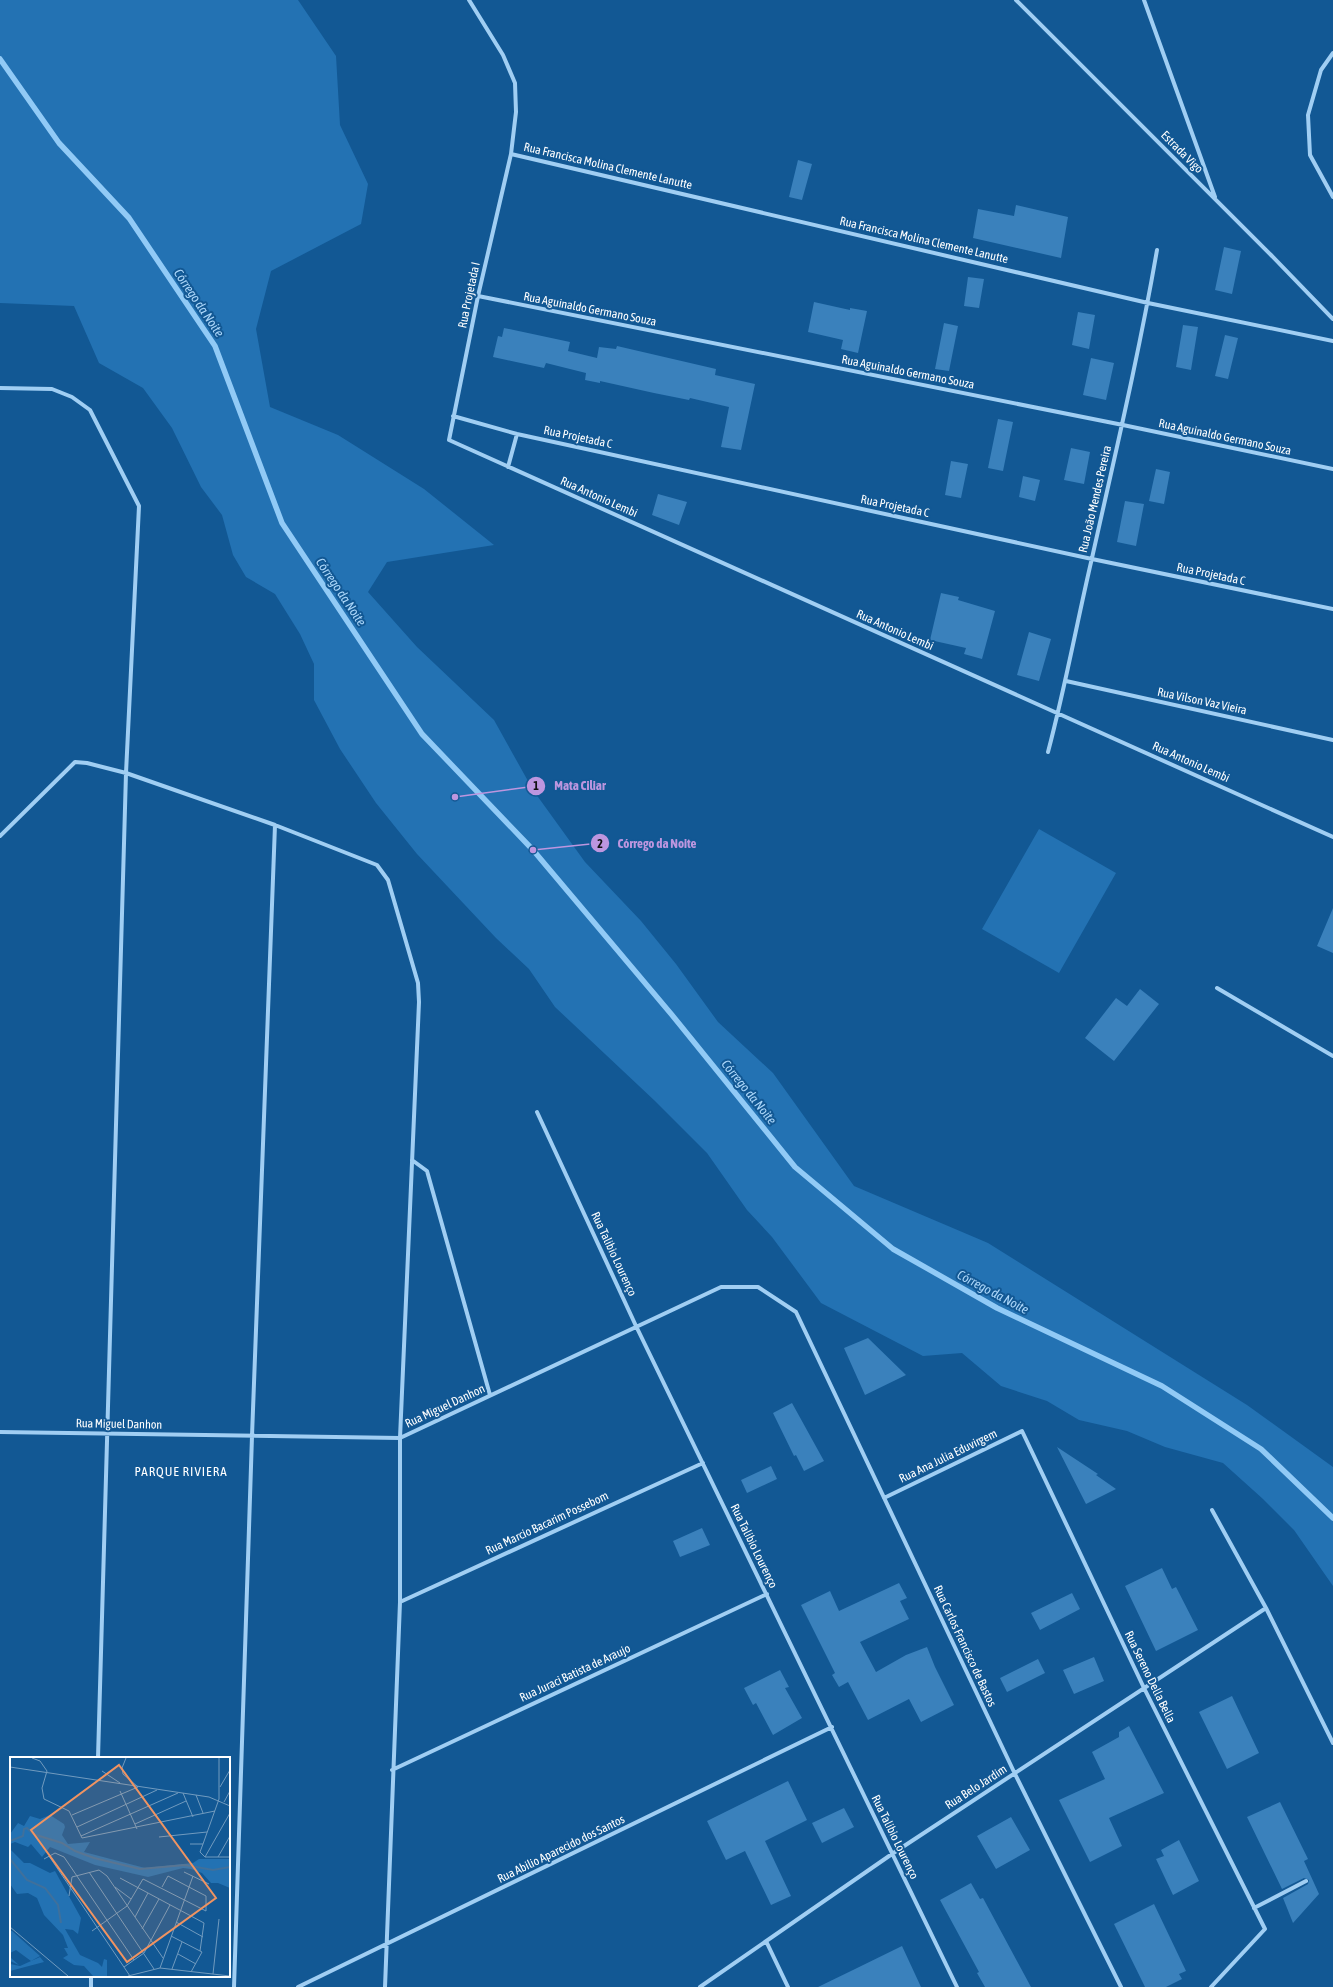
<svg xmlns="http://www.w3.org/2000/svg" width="1333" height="1987" viewBox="0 0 1333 1987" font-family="'Asap Condensed',sans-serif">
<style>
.green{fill:#2372b3}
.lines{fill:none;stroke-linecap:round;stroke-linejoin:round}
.stream{stroke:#91caf6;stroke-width:5.5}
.building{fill:#3a81bc}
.street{stroke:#a0cef3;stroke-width:4}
.labels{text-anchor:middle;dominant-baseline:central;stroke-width:4;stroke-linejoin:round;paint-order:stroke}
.street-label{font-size:12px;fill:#fff;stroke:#125894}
.water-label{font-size:13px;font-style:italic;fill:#acd7fa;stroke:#125894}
.neighbourhood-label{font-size:13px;letter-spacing:1px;fill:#fff;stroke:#125894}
.inset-river{fill:none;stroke:#3f709c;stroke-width:2}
.inset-road{fill:none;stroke:#719bbf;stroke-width:1}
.view{fill:#f09361;fill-opacity:0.15;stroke:#f09361;stroke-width:2}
.inset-edge{fill:none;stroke:#fff;stroke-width:2}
.leader{fill:none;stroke:#bd96df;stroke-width:1.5}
.callout-dot{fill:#bd96df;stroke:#125894;stroke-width:1.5}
.mark-label{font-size:12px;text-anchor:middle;font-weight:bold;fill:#111}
.callout-label{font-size:13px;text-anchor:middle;font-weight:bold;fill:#bd96df;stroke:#125894;stroke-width:4;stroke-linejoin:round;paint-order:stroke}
</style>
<rect width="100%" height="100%" fill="#125894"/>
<path class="green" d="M0,0H298L336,56L340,125L368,184L361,224L271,271L256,329L270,407L338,435L424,489L494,545L387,562L368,592L417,647L494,720L533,790L585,862L641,921L676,964L718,1022L773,1073L854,1186L988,1243L1247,1405L1333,1467V1586L1294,1530L1263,1499L1223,1463L1165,1447L1127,1431L1079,1420L1047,1401L1001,1386L962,1353L923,1356L821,1303L772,1237L747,1210L707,1153L655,1101L555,1007L529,969L496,938L417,854L376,803L340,749L314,700V664L300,634L275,594L246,577L233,555L222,515L201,487L172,428L143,388L99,363L74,306L0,303Z
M1039,829L1116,873L1059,973L982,929Z"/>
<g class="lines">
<path class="stream" d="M0,59L59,143L129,218L215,346L282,523L422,734L533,850L672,1015L795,1167L893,1249L997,1308L1162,1386L1261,1449L1333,1518"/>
</g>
<path class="building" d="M798,160L812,164L802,200L789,197Z
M1016,205L1068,217L1061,258L973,238L978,209L1014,216Z
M1224,247L1241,251L1232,294L1215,290Z
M968,277L984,279L979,308L964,306Z
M814,302L850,310V308L867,311L858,353L841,349L843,340L808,332Z
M1078,312L1095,315L1089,349L1072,345Z
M944,323L958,326L949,371L935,369Z
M1183,325L1198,327L1191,370L1176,367Z
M504,328L570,342L568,351L597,358L599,347L616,349L617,346L716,369L715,375L755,384L741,450L721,447L729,407L690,398L689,400L654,393L600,381V383L585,380L586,373L546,363L544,368L493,357L498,336L502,337Z
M1225,335L1238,338L1228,379L1215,376Z
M1091,358L1114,363L1106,400L1083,395Z
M998,419L1013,422L1003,471L988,468Z
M1071,448L1090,452L1084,484L1064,480Z
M951,461L968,464L961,498L945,495Z
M1156,469L1170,472L1164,504L1149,501Z
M1023,476L1040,480L1035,501L1019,497Z
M658,494L687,502L679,525L652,515Z
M1125,501L1144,504L1136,546L1117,542Z
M941,593L959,597L958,600L995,611L982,659L964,654L966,648L930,640Z
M1029,632L1051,639L1039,681L1017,675Z
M1333,908V953L1317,946Z
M1140,989L1159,1004L1114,1061L1085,1038L1116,998L1127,1006Z
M868,1338L906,1375L865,1395L844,1348Z
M792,1403L824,1461L804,1471L796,1455L794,1456L773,1413Z
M1057,1447L1098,1474L1096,1475L1116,1489L1086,1504Z
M771,1466L777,1479L747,1493L741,1480Z
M702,1528L710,1545L680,1557L673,1541Z
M1162,1568L1172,1589L1176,1587L1198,1630L1156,1651L1125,1586Z
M899,1583L907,1598L900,1601L909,1619L860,1642L876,1672L906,1655L927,1647L935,1667L954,1705L921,1722L909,1699L868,1720L848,1682L839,1687L832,1675L835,1673L801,1605L830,1591L839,1611Z
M1072,1593L1080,1609L1040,1630L1031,1613Z
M1094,1657L1104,1681L1074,1694L1063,1670Z
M1038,1659L1045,1673L1007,1692L1000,1678Z
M780,1670L789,1687L785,1688L802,1718L773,1735L756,1703L753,1705L744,1688Z
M1232,1696L1259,1753L1227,1769L1199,1712Z
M1129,1726L1164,1793L1109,1818L1122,1846L1090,1862L1059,1800L1105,1779L1092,1752L1119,1737V1732Z
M788,1781L807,1820L765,1841L791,1896L771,1905L745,1851L726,1860L707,1821Z
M1280,1802L1308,1859L1304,1861L1319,1894L1293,1923L1283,1898L1308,1884L1309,1880L1304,1878L1282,1889L1247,1817Z
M844,1808L854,1827L822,1843L812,1823Z
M1011,1817L1030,1850L996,1869L977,1836Z
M1179,1840L1199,1881L1173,1895L1156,1859L1164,1856L1161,1850Z
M971,1883L980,1899L983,1898L1031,1987H985L977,1973L979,1972L940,1900Z
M1154,1904L1186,1971L1179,1974L1182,1979L1166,1987H1145L1114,1924Z
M902,1946L921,1987H818L853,1970Z"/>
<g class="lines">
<path class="street" d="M469,0L503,55L515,83L516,112L511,154L478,296L449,440L1333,837
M1016,0L1271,255L1333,319
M1144,0L1215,197
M1333,53L1321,70L1308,115L1310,155L1333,197
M511,154L1148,303L1333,341
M478,296L1123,425L1333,469
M0,388L52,389L72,397L90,410L139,506L126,773L98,1758
M453,416L517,434L1092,559L1333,609
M508,467L517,434
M1066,681L1333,740
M1048,752C1065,688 1077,622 1092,558C1115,455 1139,354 1157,250
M0,836L75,762L87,763L126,773L275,825L377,865L388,880L418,983L419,1002L400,1438V1602L385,1987
M1217,988L1333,1056
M537,1112L636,1326L957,1987
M412,1160L427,1171L490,1395
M0,1432L400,1438L721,1287H758L796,1312L1015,1774L1121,1987
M884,1498L1022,1431L1144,1688L1265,1929L1211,1987
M1212,1510L1266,1608L1333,1743
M400,1602L703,1463
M392,1770L767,1594
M1254,1908L1306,1881
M766,1941L788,1987
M91,1987V1976
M234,1987L252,1436L275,825
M298,1987L832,1727
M700,1987L892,1854L1266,1608"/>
</g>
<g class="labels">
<g class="street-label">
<text transform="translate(1182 152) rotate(45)">Estrada Vigo</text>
<text transform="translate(608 166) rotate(13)">Rua Francisca Molina Clemente Lanutte</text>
<text transform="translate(924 240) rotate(13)">Rua Francisca Molina Clemente Lanutte</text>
<text transform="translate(469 295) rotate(-78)">Rua Projetada I</text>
<text transform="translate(590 309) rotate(11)">Rua Aguinaldo Germano Souza</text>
<text transform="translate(908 372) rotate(11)">Rua Aguinaldo Germano Souza</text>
<text transform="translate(578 437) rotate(12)">Rua Projetada C</text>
<text transform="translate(1225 437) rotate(12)">Rua Aguinaldo Germano Souza</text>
<text transform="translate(599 497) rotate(24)">Rua Antonio Lembi</text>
<text transform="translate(1095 499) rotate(-77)">Rua João Mendes Pereira</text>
<text transform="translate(895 506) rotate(12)">Rua Projetada C</text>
<text transform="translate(1211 574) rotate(12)">Rua Projetada C</text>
<text transform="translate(895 630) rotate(24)">Rua Antonio Lembi</text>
<text transform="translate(1202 701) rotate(12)">Rua Vilson Vaz Vieira</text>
<text transform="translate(1191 762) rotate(24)">Rua Antonio Lembi</text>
<text transform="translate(614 1254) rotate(65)">Rua Talibio Lourenço</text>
<text transform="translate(445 1406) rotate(-25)">Rua Miguel Danhon</text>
<text transform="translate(119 1424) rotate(1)">Rua Miguel Danhon</text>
<text transform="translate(948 1456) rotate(-26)">Rua Ana Julia Eduvirgem</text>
<text transform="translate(547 1523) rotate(-25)">Rua Marcio Bacarim Possebom</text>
<text transform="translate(754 1546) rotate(64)">Rua Talibio Lourenço</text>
<text transform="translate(965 1646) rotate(65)">Rua Carlos Francisco de Bastos</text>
<text transform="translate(575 1673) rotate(-25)">Rua Juraci Batista de Araujo</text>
<text transform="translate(1150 1677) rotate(64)">Rua Sereno Della Bella</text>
<text transform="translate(976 1787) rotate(-33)">Rua Belo Jardim</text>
<text transform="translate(895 1837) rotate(64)">Rua Talibio Lourenço</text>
<text transform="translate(561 1849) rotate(-26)">Rua Abilio Aparecido dos Santos</text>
</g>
<g class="water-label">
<text transform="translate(199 303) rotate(56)">Córrego da Noite</text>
<text transform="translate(341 592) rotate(56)">Córrego da Noite</text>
<text transform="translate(749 1092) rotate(51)">Córrego da Noite</text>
<text transform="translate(993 1292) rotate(28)">Córrego da Noite</text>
</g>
<g class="neighbourhood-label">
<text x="181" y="1471">PARQUE RIVIERA</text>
</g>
</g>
<g transform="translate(10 1757)">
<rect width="220" height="220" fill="#125894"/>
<path d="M40,58L54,67L55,70L52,78L58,87L80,85L74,95L135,111L183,106L189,102H220V131L208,126H201L192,116L181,112L173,111L138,120L85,108L40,90L32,100L21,87L18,90L5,85L0,87V77L8,66L14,69L20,59L30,62ZM0,88V92L14,106H20L40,116L45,114L71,161L68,177L63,173L55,172L70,198L88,206L92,210L94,202L97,203V219H83L74,209L64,208L53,201L58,198L54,191H58L53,178L34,158L27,141L18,136L7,137L0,127ZM0,174H2L30,199L21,204L6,193L0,196L1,201L9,208L0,204ZM30,200L34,205L0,214V207L10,209Z" fill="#2372b3"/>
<path class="inset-river" d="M0,84L13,79L14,72L17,71L23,77L52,86L65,94L84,101L130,112L175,108L203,113L220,110M0,102L17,123L35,131L48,148L51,166"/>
<path class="inset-road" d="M22,1L30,4L37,14L32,31L34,42L59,54L72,81L205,54M0,10L199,40L220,49M92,14L110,26M210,30L220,13M110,34L127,72M173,36L183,60M186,38L193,56M214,45L220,34M62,58L128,30L113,17L112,11L116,1M125,67L176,44M67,70L147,33M71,79L168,36M149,80L197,75M180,87H193L209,42V1M193,87L190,95L195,100H220M39,99L120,219M195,100L220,56M208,100L220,79M34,102L45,96L54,100L124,203M79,115L144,212M174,115L199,127M110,121L194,166L190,194M105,130L121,142M59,139L62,120L89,113L97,119L153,201M125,160L138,136M166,165L193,180M0,170L58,219M132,172L149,142M82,174L117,149L133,122L196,154V139L158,119L152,130M161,179L192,195L181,215M168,197L186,207M114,210L134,196L160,148M150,211L183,119M162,212L172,185M203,217L209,162M118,219L150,211L220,219"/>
<path class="view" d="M109,8L206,141L117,205L21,73Z"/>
<rect width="220" height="220" class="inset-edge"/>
</g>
<path class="leader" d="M455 797L536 786M533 850L600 843"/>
<g class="callout-dot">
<circle cx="455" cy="797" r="4"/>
<circle cx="533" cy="850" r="4"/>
<circle cx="536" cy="786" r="10"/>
<circle cx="600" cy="843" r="10"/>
</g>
<g class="mark-label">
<text x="536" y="790">1</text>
<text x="600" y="848">2</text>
</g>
<g class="callout-label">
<text x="580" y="790">Mata Ciliar</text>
<text x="657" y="848">Córrego da Noite</text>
</g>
</svg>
